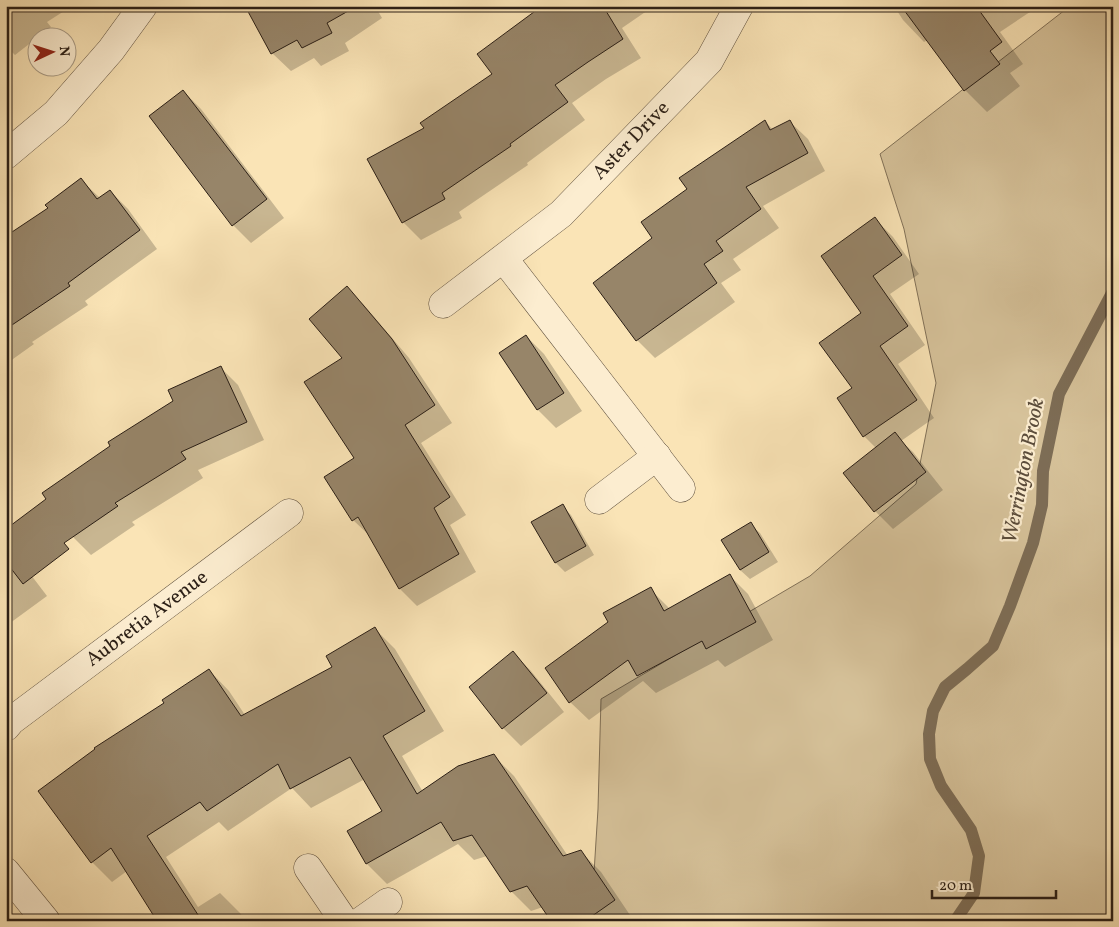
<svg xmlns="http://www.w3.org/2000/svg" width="1119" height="927" font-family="Vollkorn,serif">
<rect width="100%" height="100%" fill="#fae4b6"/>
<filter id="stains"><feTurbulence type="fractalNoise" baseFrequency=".004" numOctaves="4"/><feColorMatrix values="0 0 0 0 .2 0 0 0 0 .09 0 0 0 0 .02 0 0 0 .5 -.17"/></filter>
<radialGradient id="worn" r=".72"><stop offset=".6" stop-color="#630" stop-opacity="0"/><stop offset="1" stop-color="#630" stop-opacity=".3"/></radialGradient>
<path fill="#d7c39b" stroke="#817158" d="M 1070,6 L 1113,6 L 1113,921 L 591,921 L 598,809 L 601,699 L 810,576 L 916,484 L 936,383 L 904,229 L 880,154 Z"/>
<path fill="#0003" d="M 6,6 L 72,6 L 47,22 L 51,27 L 15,55 L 6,46 Z
M 246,6 L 375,6 L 382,18 L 345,43 L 349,51 L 321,66 L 314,58 L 291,71 L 272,53 Z
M 545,6 L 654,6 L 622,28 L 641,58 L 606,79 L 572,103 L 585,120 L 527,163 L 528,165 L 459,212 L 462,218 L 421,240 L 403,222 L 369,160 L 426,129 L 494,75 Z
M 894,6 L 1039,6 L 1000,32 L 1023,64 L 1010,73 L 1020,86 L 987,112 L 965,90 L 928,40 L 924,42 L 903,20 Z
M 183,91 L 201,109 L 284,218 L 251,243 L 233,225 Z
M 765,121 L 773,130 L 789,121 L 808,139 L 825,171 L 763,206 L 779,228 L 733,259 L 741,270 L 721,283 L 735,302 L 655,358 L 637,340 L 654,238 L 688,190 Z
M 81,180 L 100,198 L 110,191 L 128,209 L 157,249 L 85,301 L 88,305 L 32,342 L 34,344 L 6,364 L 6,238 L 50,209 Z
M 875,219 L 893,237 L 919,274 L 890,294 L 925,345 L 898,364 L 934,418 L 901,441 L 913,452 L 943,490 L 893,529 L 875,511 L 876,448 L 864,436 L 854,388 Z
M 346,288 L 364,305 L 409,358 L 452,423 L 421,443 L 466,515 L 450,525 L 476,572 L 417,606 L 400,589 L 371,537 L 353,520 L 356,458 L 344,358 Z
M 526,336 L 544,354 L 582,411 L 556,428 L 538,410 L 500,353 Z
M 220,367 L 238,385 L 264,440 L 198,470 L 203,478 L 132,522 L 135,525 L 91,555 L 73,537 L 174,401 Z
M 562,506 L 571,515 L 594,555 L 565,572 L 556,563 L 533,523 Z
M 750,524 L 760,533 L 778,562 L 750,579 L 740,570 Z
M 6,542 L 47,596 L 6,626 Z
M 730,576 L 748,594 L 773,640 L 725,667 L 718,660 L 656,693 L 643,681 L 589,720 L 570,702 L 610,622 L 650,589 L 670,609 Z
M 375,629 L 395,649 L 444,731 L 402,756 L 423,792 L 494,756 L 514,776 L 568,856 L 581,852 L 601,872 L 634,921 L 552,921 L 543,907 L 531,911 L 511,891 L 487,856 L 474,860 L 458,844 L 387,884 L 367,864 L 349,831 L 384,811 L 365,779 L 311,808 L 292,788 L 228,831 L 219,822 L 166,857 L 198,907 L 220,893 L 240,913 L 246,921 L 159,921 L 127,871 L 112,882 L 92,862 L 166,704 L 209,670 L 229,691 L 245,715 L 334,667 Z
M 513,653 L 531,671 L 564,712 L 521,746 L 503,728 Z"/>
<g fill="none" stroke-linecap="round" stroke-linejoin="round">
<path stroke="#7d6d56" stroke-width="12" d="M 955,921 L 974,893 L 979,856 L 971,830 L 941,786 L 930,759 L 929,734 L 933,711 L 945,687 L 967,669 L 993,646 L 1010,606 L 1033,543 L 1042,505 L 1043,471 L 1059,394 L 1113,291"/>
</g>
<path fill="#978569" stroke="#2b1f16" d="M 245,6 L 357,6 L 327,23 L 332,33 L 302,48 L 297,40 L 271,54 Z
M 542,6 L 603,6 L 623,39 L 588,62 L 555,85 L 568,102 L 510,144 L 511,146 L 442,193 L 445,199 L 402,223 L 367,159 L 424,128 L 420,123 L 492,74 L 477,54 Z
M 901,6 L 976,6 L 1002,42 L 990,51 L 1000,64 L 964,91 Z
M 183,90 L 267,199 L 232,226 L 149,116 Z
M 765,120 L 770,130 L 790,120 L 808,153 L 746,187 L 761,209 L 716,241 L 723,251 L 704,264 L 717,283 L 636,341 L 593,283 L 652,238 L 641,222 L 687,189 L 679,178 Z
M 81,178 L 97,199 L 110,190 L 140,230 L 68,283 L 70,286 L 6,329 L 6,236 L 48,208 L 45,205 Z
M 875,217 L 902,255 L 873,276 L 908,326 L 880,346 L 917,400 L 863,437 L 837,398 L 852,388 L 819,343 L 861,313 L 821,256 Z
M 347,286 L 392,339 L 435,405 L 405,425 L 450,497 L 434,508 L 459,554 L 399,589 L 358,517 L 352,521 L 324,477 L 354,458 L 304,382 L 342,358 L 309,319 Z
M 526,335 L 564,393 L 537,410 L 499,353 Z
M 221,366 L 247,422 L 181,452 L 186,459 L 115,503 L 118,506 L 64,543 L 69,549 L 23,584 L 6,562 L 6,529 L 46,499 L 42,493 L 110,446 L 108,442 L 173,401 L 168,390 Z
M 895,432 L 926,472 L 874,512 L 843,473 Z
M 563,504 L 586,546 L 555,563 L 531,522 Z
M 751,522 L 769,552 L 740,570 L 721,540 Z
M 730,574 L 756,622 L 706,649 L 702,641 L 637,676 L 628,660 L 569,703 L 545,668 L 608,622 L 603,613 L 651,587 L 664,611 Z
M 375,627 L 425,711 L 383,736 L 417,794 L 458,766 L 494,754 L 563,856 L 581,850 L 615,900 L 585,921 L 551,921 L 527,886 L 510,892 L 472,835 L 453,841 L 441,822 L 366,864 L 347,831 L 382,811 L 350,757 L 290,789 L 278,764 L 207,811 L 200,802 L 147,836 L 202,921 L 157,921 L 111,848 L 91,863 L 38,791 L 95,749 L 94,748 L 164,703 L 162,700 L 209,669 L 241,716 L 332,667 L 326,656 Z
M 513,651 L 547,693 L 502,729 L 469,687 Z"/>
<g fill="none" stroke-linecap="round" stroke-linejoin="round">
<g stroke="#5f503e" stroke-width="29">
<g id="minor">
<path d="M 6,155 L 56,113 L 111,50 L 143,6"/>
<path d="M 504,259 L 681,488"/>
<path id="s1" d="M 443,304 L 561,214 L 709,61 L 739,6"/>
<path d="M 599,500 L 657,456"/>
<path id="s2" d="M 6,727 L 11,721 L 289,513"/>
<path d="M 308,868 L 344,921"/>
<path d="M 6,872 L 46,921"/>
<path d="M 361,921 L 388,902"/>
</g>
</g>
<use href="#minor" stroke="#fcedd0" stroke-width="28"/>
</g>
<g text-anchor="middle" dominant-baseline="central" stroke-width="4.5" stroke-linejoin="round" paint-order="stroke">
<g font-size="20" fill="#2b1f16" stroke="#fcedd0">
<text stroke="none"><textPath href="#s1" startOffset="250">Aster Drive</textPath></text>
<text stroke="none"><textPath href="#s2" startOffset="178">Aubretia Avenue</textPath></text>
</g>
<g font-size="21" font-style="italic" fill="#5b4c3b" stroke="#fcedd0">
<text transform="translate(1024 471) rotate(-79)">Werrington Brook</text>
</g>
</g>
<rect width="1119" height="927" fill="none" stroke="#fae4b6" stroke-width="25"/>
<rect x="8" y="8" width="1104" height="912" fill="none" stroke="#2b1f16" stroke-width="2.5"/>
<rect x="12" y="12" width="1094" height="902" fill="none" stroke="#2b1f16"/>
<g transform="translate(52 52) rotate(86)"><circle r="24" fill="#fcedd0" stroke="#a89b86"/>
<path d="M0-4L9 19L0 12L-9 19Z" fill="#8f2418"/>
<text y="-8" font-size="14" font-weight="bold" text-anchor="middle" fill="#2b1f16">N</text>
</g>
<path d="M932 890v8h124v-8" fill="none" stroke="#2b1f16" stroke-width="2.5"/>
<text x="939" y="890" font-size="15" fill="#2b1f16" stroke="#fcedd0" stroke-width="4" paint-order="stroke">20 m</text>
<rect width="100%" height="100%" filter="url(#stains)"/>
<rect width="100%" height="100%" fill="url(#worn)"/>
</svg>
